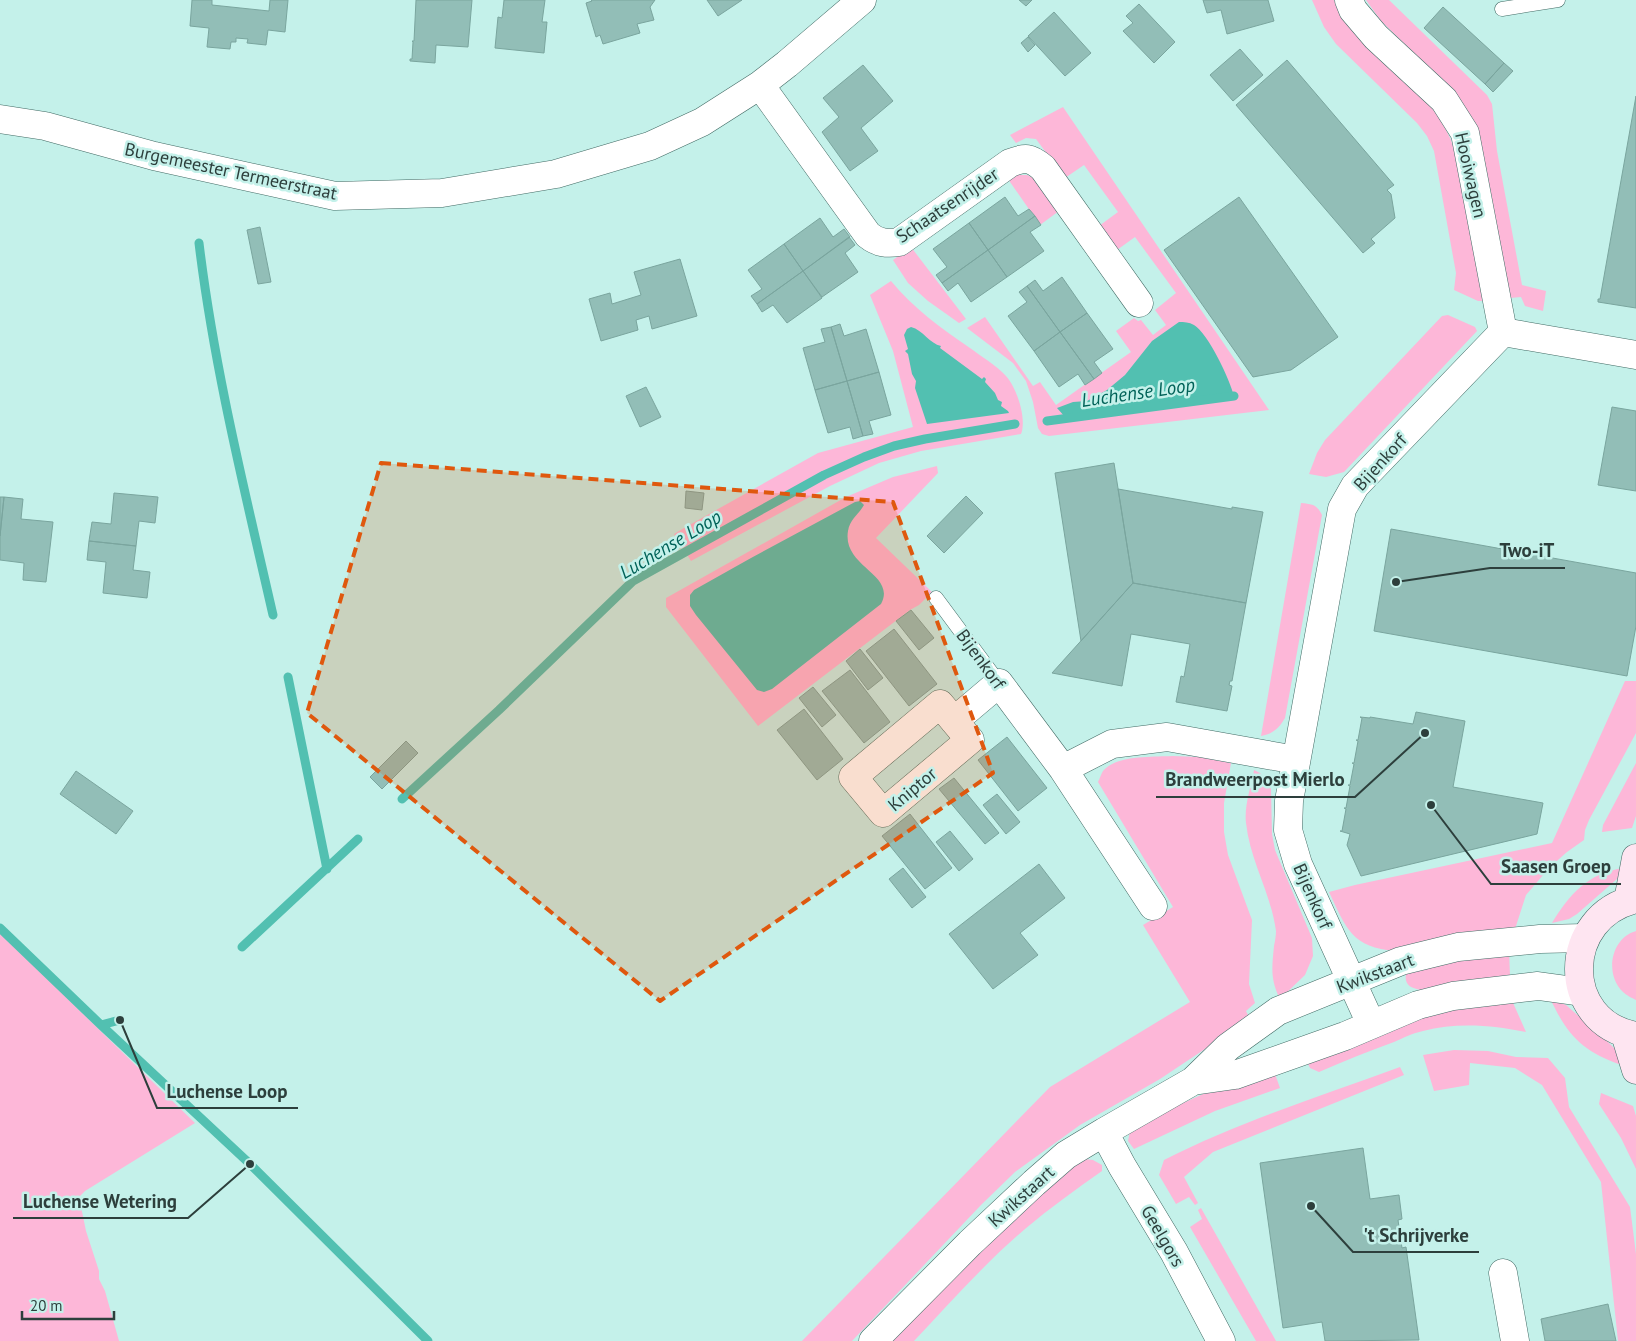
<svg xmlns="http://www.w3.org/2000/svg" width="1636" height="1341" font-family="'PT Sans',sans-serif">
<rect width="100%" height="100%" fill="#c4f1ea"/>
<path fill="#fdb7d8" d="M 1312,0 L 1334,0 L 1342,16 L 1427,102 L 1440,118 L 1451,140 L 1457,159 L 1483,301 L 1478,301 L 1454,290 L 1456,273 L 1434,151 L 1427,136 L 1417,123 L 1336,44 L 1324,27 Z
M 1366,0 L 1389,0 L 1487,95 L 1492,104 L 1497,151 L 1522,285 L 1546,291 L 1543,311 L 1525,306 L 1521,297 L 1510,298 L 1484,158 L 1475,125 L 1458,96 L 1381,21 Z
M 1063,107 L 1269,410 L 1049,436 L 1042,434 L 1038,428 L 1033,402 L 1026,381 L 1013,363 L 967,328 L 985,317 L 1033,386 L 1040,382 L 1056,405 L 1131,352 L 1116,331 L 1134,318 L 1138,321 L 1141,320 L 1153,335 L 1166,325 L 1155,310 L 1176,293 L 1135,237 L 1117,250 L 1099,226 L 1118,212 L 1084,165 L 1065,178 L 1036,139 L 1026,138 L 1016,143 L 1010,135 Z
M 1015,175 L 1027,175 L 1034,178 L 1059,211 L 1040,225 L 1008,179 Z
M 911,247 L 966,319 L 959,323 L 928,301 L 908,283 L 893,260 Z
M 891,281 C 913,308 941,328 970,348 C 982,357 996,365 1006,376 C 1017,388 1027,419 1021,434 L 921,451 L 879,463 L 830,486 L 691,561 L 674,534 L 684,528 L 818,453 L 913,427 L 893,351 L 870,295 Z
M 1448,315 L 1475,327 L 1477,331 L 1344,472 L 1326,477 L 1309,474 L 1317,453 L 1325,440 L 1442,316 Z
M 937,466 L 938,473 L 876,538 L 932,592 L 919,605 L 910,610 L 758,726 L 666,607 L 666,598 L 846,497 L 893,477 Z
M 1301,503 C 1313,504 1317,505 1322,515 L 1285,718 C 1279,728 1273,734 1261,736 Z
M 1625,681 L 1636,681 L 1636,733 L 1589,820 L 1585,830 L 1584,840 L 1567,852 L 1550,867 L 1526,895 L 1515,929 L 1396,951 C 1352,948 1346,928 1329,892 L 1355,885 L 1552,843 Z
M 1172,756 L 1200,757 L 1231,763 L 1224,803 L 1224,832 L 1228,855 L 1252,920 L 1249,984 L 1255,1003 L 1246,1011 L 1250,1019 L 1160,1079 L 1080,1125 L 1015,1172 L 981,1205 L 852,1341 L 802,1341 L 1050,1087 L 1190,1002 L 1143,925 L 1173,907 L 1098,782 C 1100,778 1101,774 1103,771 C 1116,755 1153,757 1172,756 Z
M 1636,763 L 1636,816 L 1632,828 L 1602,832 L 1603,825 Z
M 1254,770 L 1260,773 L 1265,778 L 1271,789 L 1272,834 L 1275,850 L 1312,938 L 1313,956 L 1305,975 L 1280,999 C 1270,979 1272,967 1274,946 C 1275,941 1276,936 1276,931 C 1271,893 1250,861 1246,823 C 1244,806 1251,787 1254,770 Z
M 1623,868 L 1617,879 L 1577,914 L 1569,919 L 1552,923 C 1569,895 1588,873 1623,868 Z
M 1636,931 L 1636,1000 C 1632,998 1626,995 1623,992 C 1604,974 1611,938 1636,931 Z
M 0,933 L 195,1123 L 85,1191 L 79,1197 L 86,1231 L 99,1271 L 99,1279 L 105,1291 L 119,1341 L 0,1341 Z
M 1509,950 L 1510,976 L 1476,980 L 1421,990 C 1408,988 1403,983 1407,970 Z
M 1510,996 L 1526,1032 C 1493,1025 1456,1022 1423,1031 C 1413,1033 1403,1038 1394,1042 C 1369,1051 1344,1061 1319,1072 L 1310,1068 L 1305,1058 L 1406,1017 Z
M 1550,998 L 1566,1005 L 1606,1040 L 1615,1049 L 1621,1065 C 1582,1051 1567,1035 1550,998 Z
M 1454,1050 L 1488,1051 L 1516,1057 L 1548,1058 L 1565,1078 L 1569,1107 L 1630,1207 L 1636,1254 L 1636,1341 L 1618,1341 L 1601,1182 L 1542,1085 L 1515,1068 L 1470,1063 L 1469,1085 L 1434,1091 L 1423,1055 Z
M 1400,1067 L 1404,1075 L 1213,1152 L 1184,1177 L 1198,1203 L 1195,1205 L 1189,1197 L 1176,1204 L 1159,1175 L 1164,1160 C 1239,1122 1321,1096 1400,1067 Z
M 1274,1071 L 1280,1088 L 1215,1111 L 1134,1149 L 1128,1141 L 1130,1131 L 1139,1123 L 1212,1090 Z
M 1601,1093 L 1633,1106 L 1636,1116 L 1636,1169 L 1621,1138 L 1599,1104 Z
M 1084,1159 L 1093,1160 L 1102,1165 L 1102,1171 C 1076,1189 1050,1208 1025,1229 C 985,1263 950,1303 914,1341 L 889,1341 L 1026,1200 Z
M 1201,1208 L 1276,1341 L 1256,1341 L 1190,1227 L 1202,1219 L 1198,1210 Z"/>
<path fill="#52c0b1" d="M 1179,322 C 1184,322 1189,322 1194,325 C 1208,333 1230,380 1234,396 L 1066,418 L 1057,408 L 1073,402 L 1087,401 L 1107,390 L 1125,375 L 1152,341 Z
M 911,327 C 923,330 930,344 941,346 L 940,348 L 982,379 L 984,377 L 986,379 L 985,382 L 995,393 L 998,400 L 1002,402 L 1001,406 L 1008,411 L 1009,413 L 927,424 L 915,388 L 916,381 L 912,374 L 908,354 L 905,351 L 908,349 L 904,335 L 907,329 Z
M 860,501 L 864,505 C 859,514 850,519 848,531 C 842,567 897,574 881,604 L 772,689 L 764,692 L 757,690 L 696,615 L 690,606 L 690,595 L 694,590 L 751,558 L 855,502 Z"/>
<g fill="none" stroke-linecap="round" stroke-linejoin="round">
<path stroke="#52c0b1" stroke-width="9" d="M 199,243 C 214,368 245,492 273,615
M 1047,421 L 1234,396
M 288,677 L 327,869
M 402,799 L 499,710 L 633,581 L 824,475 L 864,457 L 894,446 L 925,439 L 1015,424
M 0,928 L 101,1025 L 250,1164 L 428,1341
M 242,947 L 358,839
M 101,1025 L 120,1020"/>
</g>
<path fill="#92beb7" stroke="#7aa59e" d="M 192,0 L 212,0 L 212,5 L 269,11 L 270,0 L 288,0 L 285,32 L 268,30 L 266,45 L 247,43 L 248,39 L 236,38 L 236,42 L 231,42 L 230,49 L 207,47 L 209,28 L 190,26 Z
M 416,0 L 472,0 L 468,47 L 436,45 L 435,63 L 410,61 L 410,59 L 412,59 L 413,42 L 412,41 L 414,41 Z
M 504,0 L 545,0 L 542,22 L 547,22 L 544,53 L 495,48 L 498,17 L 502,18 Z
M 591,0 L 655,0 L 650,7 L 654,20 L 637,24 L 640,33 L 603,44 L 600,35 L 596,37 L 586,3 L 592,1 Z
M 707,0 L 742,0 L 718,16 Z
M 1019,0 L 1032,0 L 1026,6 Z
M 1203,0 L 1268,0 L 1274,21 L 1227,34 L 1221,10 L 1207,13 Z
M 1139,4 L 1175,42 L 1154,63 L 1123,31 L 1133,23 L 1126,16 Z
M 1443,7 L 1504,63 L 1485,84 L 1424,28 Z
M 1054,12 L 1091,53 L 1065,76 L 1028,36 Z
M 1028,37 L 1035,45 L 1028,52 L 1021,43 Z
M 1240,49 L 1263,75 L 1233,101 L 1210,75 Z
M 1287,60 L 1394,185 L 1387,190 L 1391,194 L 1395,218 L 1371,239 L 1375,243 L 1363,253 L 1236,105 Z
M 1504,63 L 1513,71 L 1493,92 L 1485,84 Z
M 863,65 L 893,101 L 861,128 L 878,151 L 850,171 L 822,132 L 839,117 L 823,98 Z
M 1636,96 L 1636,308 L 1598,302 L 1598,299 L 1600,299 Z
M 1005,197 L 1018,216 L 1029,209 L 1035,216 L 988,250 L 969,223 Z
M 1239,197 L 1338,337 L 1291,370 L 1253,377 L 1164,250 Z
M 1035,216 L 1041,225 L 1030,232 L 1044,251 L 1007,277 L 988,250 Z
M 820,218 L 833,237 L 844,229 L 850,237 L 803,271 L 784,244 Z
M 969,223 L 988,250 L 942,283 L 936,275 L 947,267 L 933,249 Z
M 260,227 L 271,282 L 258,284 L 247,230 Z
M 849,237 L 855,245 L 845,253 L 858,272 L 822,297 L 803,271 Z
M 784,244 L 803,271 L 757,304 L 751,296 L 762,289 L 748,270 Z
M 988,250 L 1007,277 L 971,302 L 958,283 L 948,291 L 942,283 Z
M 680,259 L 697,316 L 652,329 L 649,316 L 636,320 L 638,330 L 601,341 L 589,299 L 610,293 L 612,304 L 641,295 L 634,272 Z
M 803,271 L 822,298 L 787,323 L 773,305 L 762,312 L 757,304 Z
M 1062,277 L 1087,313 L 1060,332 L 1027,286 L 1035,280 L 1043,291 Z
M 1027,286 L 1060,332 L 1034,351 L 1008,316 L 1027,302 L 1019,292 Z
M 1087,313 L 1113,349 L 1094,362 L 1102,373 L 1094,379 L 1060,332 Z
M 840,324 L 844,336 L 866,329 L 879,372 L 847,381 L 831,327 Z
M 831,327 L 847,381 L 815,390 L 803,348 L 825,342 L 821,329 Z
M 1060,332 L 1094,379 L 1085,385 L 1078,374 L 1059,387 L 1034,351 Z
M 879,372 L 891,415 L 869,421 L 873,434 L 863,436 L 847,381 Z
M 847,381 L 863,436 L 853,439 L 850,427 L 828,433 L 815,390 Z
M 646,387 L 661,417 L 640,427 L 626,396 Z
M 1612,407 L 1636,411 L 1636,491 L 1598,485 Z
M 1114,463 L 1133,583 L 1081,641 L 1055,473 Z
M 1118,489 L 1232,509 L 1232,507 L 1263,512 L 1246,603 L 1133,583 Z
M 686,491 L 704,493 L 702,510 L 685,508 Z
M 114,493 L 158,497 L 155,523 L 139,521 L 136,546 L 89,541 L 92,522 L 111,524 Z
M 966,496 L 983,513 L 944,553 L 927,536 Z
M 0,497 L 4,497 L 0,536 Z
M 4,497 L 23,499 L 21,519 L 53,522 L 46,582 L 23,580 L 24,563 L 0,560 L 0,536 Z
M 1391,529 L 1636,573 L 1636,626 L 1627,676 L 1374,631 Z
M 89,541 L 136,546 L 133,570 L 150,572 L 147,598 L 103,593 L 106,562 L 87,560 Z
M 1133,583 L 1246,603 L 1232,681 L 1230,681 L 1229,685 L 1232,686 L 1227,711 L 1176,702 L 1181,676 L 1184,677 L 1190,644 L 1131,634 L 1122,686 L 1052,673 Z
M 911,610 L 934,638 L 919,650 L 896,621 Z
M 894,629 L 937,684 L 909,706 L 866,651 Z
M 860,649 L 883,678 L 868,690 L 846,661 Z
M 850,670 L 890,722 L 864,743 L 822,691 Z
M 813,687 L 836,715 L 822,727 L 799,698 Z
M 804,709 L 843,759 L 817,780 L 777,730 Z
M 1416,712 L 1465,721 L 1453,787 L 1543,803 L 1537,834 L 1361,876 L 1347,845 L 1350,834 L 1340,831 L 1342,831 L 1346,809 L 1344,808 L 1346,808 L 1350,786 L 1348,785 L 1350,785 L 1354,764 L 1352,763 L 1354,763 L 1358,741 L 1356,740 L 1358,740 L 1362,718 L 1360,717 L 1370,718 L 1370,717 L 1413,724 Z
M 1007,737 L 1047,788 L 1018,811 L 978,760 Z
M 406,741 L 418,753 L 382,789 L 370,777 Z
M 76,771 L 133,811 L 116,834 L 60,794 Z
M 954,778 L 999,833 L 985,844 L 939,789 Z
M 997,794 L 1020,822 L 1006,834 L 983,805 Z
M 910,814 L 952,868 L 925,889 L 882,836 Z
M 950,831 L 973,859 L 959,871 L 936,842 Z
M 1039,864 L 1065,898 L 1020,933 L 1038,955 L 993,989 L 949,934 Z
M 903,868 L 926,897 L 912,908 L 889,879 Z
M 1363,1148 L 1370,1199 L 1399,1195 L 1402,1219 L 1398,1220 L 1402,1248 L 1406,1247 L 1419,1340 L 1325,1341 L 1322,1322 L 1283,1328 L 1260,1163 Z
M 1608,1304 L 1616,1341 L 1545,1341 L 1541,1319 Z"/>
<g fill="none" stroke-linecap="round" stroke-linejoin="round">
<g stroke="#416a64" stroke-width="15">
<path id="service" d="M 1502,9 L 1558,0
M 936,598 L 999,683"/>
</g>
<g stroke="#416a64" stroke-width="29">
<path id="minor" d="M 1349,0 L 1353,10 L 1376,37 L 1444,100 L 1465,133 L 1503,332
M 760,85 L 868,235 C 878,243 887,244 899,242 L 1010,163 C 1025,157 1030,157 1043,168 L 1139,303
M 0,119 L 45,126 L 154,156 L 335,196 L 442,193 L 556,174 L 650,146 L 702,122 L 760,85 L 787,64 L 862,0
M 1503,332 L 1636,355
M 940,704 L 970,740 L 883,813 L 853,777 Z
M 954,721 L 999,683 L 1063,769 L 1153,906
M 1063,769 L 1112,744 L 1167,737 L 1296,760
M 1371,1024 L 1298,864 L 1288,830 L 1289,801 L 1342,509 L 1355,486 L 1503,332
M 1193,1081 L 1235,1075 L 1345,1036 L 1418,1005 L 1453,996 L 1538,986 L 1582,992
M 1104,1132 L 1122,1166 L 1174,1252 L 1221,1341
M 1503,1273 L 1515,1341
M 873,1341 L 970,1243 L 1034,1183 L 1066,1155 L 1104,1132 L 1193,1081 L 1228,1047 L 1278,1011 L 1401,961 L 1458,947 L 1540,939 L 1585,938"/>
</g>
<g stroke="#416a64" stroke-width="29">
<path id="secondary" d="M 1636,899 C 1561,916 1559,1022 1636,1036
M 1628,901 L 1636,858
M 1625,1034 L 1636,1070"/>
</g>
<use href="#service" stroke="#fff" stroke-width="14"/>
<use href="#minor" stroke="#fff" stroke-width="28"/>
<use href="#secondary" stroke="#fee5f1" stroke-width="28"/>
</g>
<path fill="#df580e" fill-opacity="0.2" stroke="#df580e" stroke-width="4" stroke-dasharray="10 6" stroke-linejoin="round" d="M 381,463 L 893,502 L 993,773 L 660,1001 L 307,713 Z"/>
<g text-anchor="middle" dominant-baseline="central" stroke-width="5" stroke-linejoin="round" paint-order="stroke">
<g font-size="18" fill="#2d3f3c" stroke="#c4f1ea">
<text transform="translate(231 171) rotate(12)">Burgemeester Termeerstraat</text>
<text transform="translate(1471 175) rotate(77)">Hooiwagen</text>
<text transform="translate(947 205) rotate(-34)">Schaatsenrijder</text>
<text transform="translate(1380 462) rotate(-48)">Bijenkorf</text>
<text transform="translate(981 659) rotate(54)">Bijenkorf</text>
<text transform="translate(912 789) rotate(-40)">Kniptor</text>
<text transform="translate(1313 896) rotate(66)">Bijenkorf</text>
<text transform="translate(1375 973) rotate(-21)">Kwikstaart</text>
<text transform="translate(1021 1196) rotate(-42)">Kwikstaart</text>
<text transform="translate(1163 1236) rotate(60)">Geelgors</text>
</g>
<g font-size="19" font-style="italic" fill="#006258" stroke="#c4f1ea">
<text transform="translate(1138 392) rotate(-8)">Luchense Loop</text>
<text transform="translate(670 544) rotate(-31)">Luchense Loop</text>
</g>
</g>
<path fill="none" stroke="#2d3f3c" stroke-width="2" d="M1396 582L1490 568H1565M1425 733L1355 797H1156M1431 805L1491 884H1621M120 1020L157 1108H298M250 1164L188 1218H13M1311 1206L1353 1252H1479"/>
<g fill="#2d3f3c" stroke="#c4f1ea" stroke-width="2">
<circle cx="1396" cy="582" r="5"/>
<circle cx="1425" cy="733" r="5"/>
<circle cx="1431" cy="805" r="5"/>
<circle cx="120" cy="1020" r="5"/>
<circle cx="250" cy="1164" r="5"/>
<circle cx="1311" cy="1206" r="5"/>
</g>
<g font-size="19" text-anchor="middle" font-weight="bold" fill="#2d3f3c" stroke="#c4f1ea" stroke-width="5" stroke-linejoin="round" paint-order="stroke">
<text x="1527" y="557">Two-iT</text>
<text x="1255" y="786">Brandweerpost Mierlo</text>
<text x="1556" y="873">Saasen Groep</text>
<text x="227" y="1098">Luchense Loop</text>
<text x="100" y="1208">Luchense Wetering</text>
<text x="1416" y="1242">'t Schrijverke</text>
</g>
<path d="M22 1311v8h92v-8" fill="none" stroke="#2d3f3c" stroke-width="2.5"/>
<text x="30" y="1311" font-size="15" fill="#2d3f3c" stroke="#c4f1ea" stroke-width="4" paint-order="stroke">20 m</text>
</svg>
